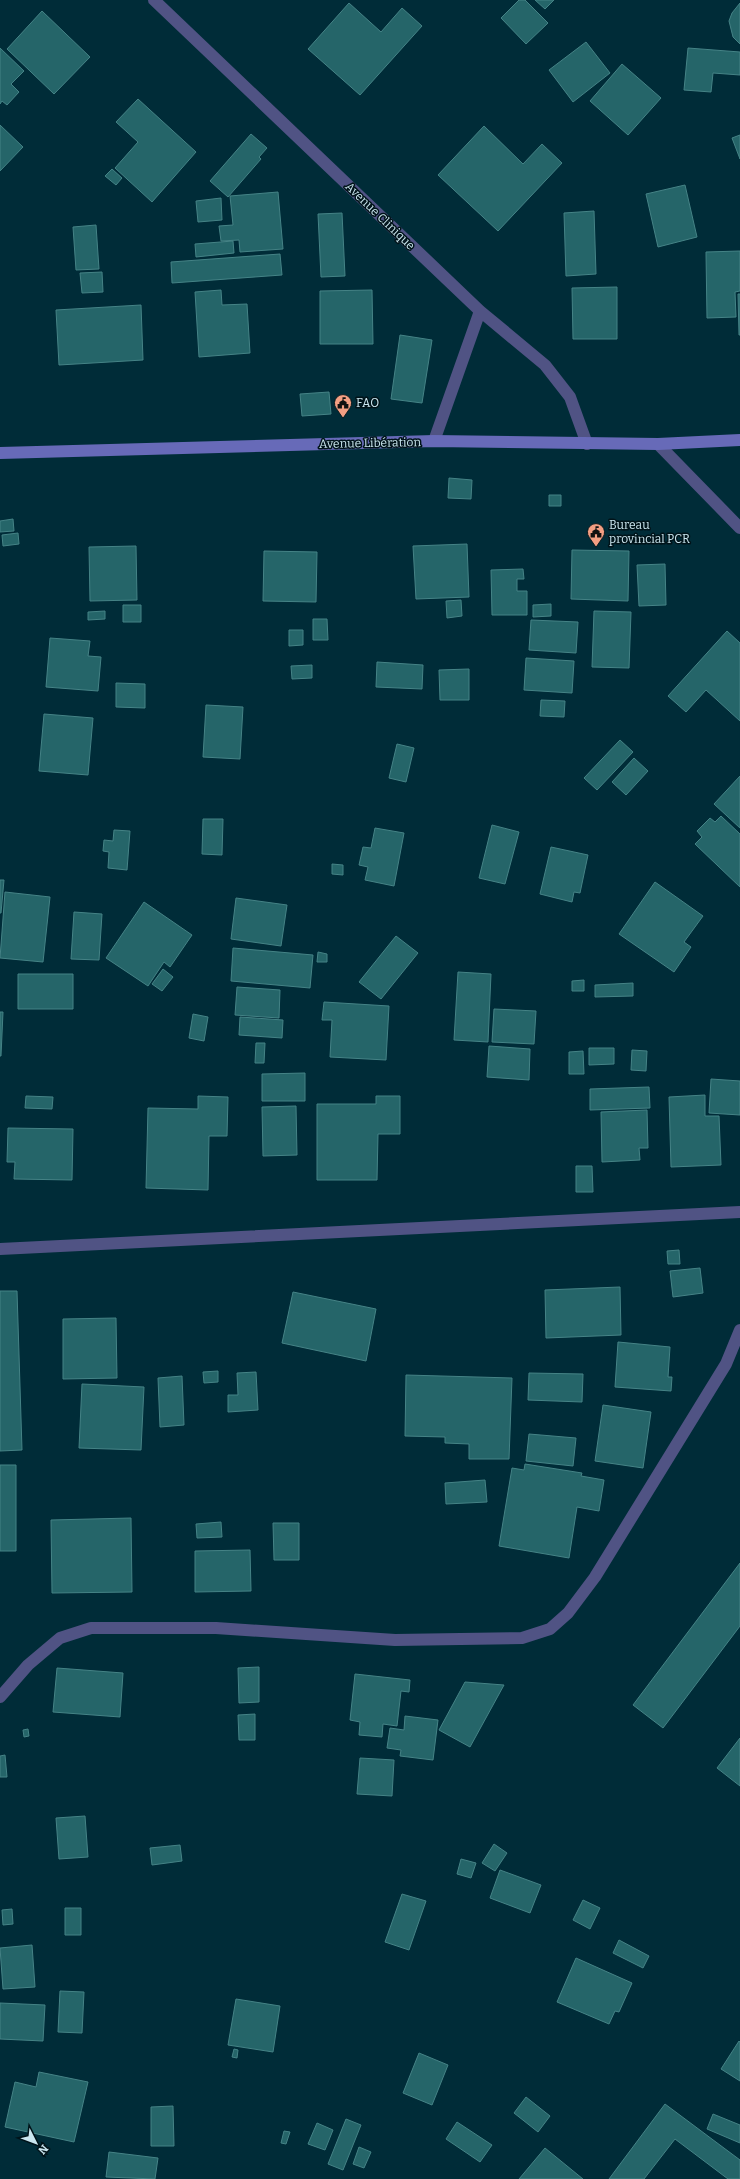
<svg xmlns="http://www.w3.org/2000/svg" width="740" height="2179" font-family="Bitter,serif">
<rect width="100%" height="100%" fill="#002c38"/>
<path fill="#256569" stroke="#458386" d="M 519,0 L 525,0 L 548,23 L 526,44 L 501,18 Z
M 535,0 L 554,0 L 545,9 Z
M 349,3 L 381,32 L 402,8 L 422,26 L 360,95 L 308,49 Z
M 740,3 L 740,44 L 733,37 L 729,21 L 732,13 Z
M 42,11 L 90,57 L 54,94 L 7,49 Z
M 586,42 L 610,73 L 573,102 L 549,70 Z
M 0,48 L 24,71 L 11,84 L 19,92 L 7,105 L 2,101 L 0,104 Z
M 688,48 L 740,52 L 740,75 L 713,73 L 711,92 L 684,90 Z
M 622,64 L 661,98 L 628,135 L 590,101 Z
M 138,99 L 196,152 L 152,202 L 115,168 L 138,142 L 116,122 Z
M 0,125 L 23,147 L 0,171 Z
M 484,126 L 523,164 L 542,144 L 562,163 L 498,231 L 438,175 Z
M 251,134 L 267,148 L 259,157 L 261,159 L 228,197 L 210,181 Z
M 740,135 L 740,159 L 732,138 Z
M 112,169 L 122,178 L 116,185 L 105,176 Z
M 685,185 L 697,237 L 658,247 L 646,194 Z
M 278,192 L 283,249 L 240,252 L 239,240 L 221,241 L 219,226 L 233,225 L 230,196 Z
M 221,198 L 222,220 L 198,222 L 196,201 Z
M 594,211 L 596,274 L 566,276 L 564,213 Z
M 342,213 L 345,276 L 321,277 L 318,214 Z
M 96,225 L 99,269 L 76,270 L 73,227 Z
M 233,241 L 234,253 L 196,257 L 195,244 Z
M 740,251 L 740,291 L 735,292 L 736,317 L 707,318 L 706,252 Z
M 280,254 L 282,275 L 172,283 L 171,262 Z
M 102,272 L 103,292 L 82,293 L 80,273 Z
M 617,287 L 617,339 L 573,339 L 572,288 Z
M 221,290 L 222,305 L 247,304 L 250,353 L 199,357 L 195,292 Z
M 372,290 L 373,344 L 320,344 L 320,291 Z
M 738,294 L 740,294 L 740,335 L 739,335 Z
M 141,305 L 143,360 L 59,365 L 56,310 Z
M 400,335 L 432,340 L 422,403 L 391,399 Z
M 329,392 L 331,414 L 302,416 L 300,394 Z
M 449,478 L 472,480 L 471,499 L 448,498 Z
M 549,495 L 561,495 L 561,506 L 549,506 Z
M 13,519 L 14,531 L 0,532 L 0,521 Z
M 18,533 L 19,544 L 3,546 L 2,535 Z
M 467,544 L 469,597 L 416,599 L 413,546 Z
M 136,546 L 137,600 L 90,601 L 89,547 Z
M 572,550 L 629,551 L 628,601 L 571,599 Z
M 264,551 L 317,552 L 316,602 L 263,601 Z
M 665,564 L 666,605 L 639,606 L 637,565 Z
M 523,569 L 524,579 L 517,579 L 517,591 L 527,591 L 527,615 L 492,615 L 491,570 Z
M 461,600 L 462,616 L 447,618 L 446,601 Z
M 551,604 L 551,616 L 533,617 L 533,605 Z
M 123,605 L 141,605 L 141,622 L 123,622 Z
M 105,611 L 105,619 L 88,620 L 88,612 Z
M 594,611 L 631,612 L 629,668 L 592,667 Z
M 313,619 L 327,619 L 328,640 L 313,640 Z
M 531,620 L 578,622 L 576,653 L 529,650 Z
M 289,630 L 303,630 L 303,645 L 289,646 Z
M 727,631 L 740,643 L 740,721 L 706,690 L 686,712 L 668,696 Z
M 50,638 L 90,641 L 88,656 L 101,657 L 98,691 L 46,687 Z
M 526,658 L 574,661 L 572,693 L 524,690 Z
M 377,662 L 423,665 L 422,689 L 376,687 Z
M 312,665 L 312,678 L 292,679 L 291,666 Z
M 469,669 L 469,700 L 440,700 L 439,670 Z
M 116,683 L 145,684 L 145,708 L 116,707 Z
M 541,700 L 565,701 L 564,717 L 540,716 Z
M 206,705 L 243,707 L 240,759 L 203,757 Z
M 44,714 L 93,718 L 88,775 L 39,771 Z
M 620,740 L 633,752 L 597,790 L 584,778 Z
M 397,744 L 414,748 L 406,782 L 389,778 Z
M 634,758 L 648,771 L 626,795 L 612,782 Z
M 740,776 L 740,828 L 714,804 Z
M 721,816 L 740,834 L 740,887 L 695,844 L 702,837 L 697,831 L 710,818 L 715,822 Z
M 203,819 L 223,819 L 222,855 L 202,854 Z
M 492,825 L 519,832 L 505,884 L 479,878 Z
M 375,828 L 404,833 L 394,886 L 365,880 L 368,867 L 359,865 L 363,847 L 371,848 Z
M 114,830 L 130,831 L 127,870 L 108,868 L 109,852 L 103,851 L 104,840 L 113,841 Z
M 551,847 L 588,855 L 580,893 L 574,892 L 572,902 L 540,894 Z
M 332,864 L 343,865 L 343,875 L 332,874 Z
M 0,880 L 4,880 L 1,913 L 0,913 Z
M 655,882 L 703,916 L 684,942 L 691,947 L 674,972 L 619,934 Z
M 5,892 L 50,897 L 43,962 L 0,958 Z
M 236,898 L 287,905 L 281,946 L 231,939 Z
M 144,902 L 192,935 L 170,967 L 164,962 L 148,986 L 106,958 Z
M 74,912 L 102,914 L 99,960 L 71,959 Z
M 396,936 L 418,953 L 381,999 L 359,982 Z
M 233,948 L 313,955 L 310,988 L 231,981 Z
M 318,952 L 327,954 L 327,962 L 317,962 Z
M 163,969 L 173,977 L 162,991 L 152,984 Z
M 458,972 L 491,974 L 488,1042 L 454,1040 Z
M 18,974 L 73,974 L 73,1009 L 18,1009 Z
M 584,980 L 584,991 L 572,991 L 572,981 Z
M 633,983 L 633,996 L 595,997 L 595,985 Z
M 237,987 L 280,990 L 279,1018 L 235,1015 Z
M 324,1002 L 389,1006 L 386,1060 L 330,1057 L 332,1020 L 322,1020 Z
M 494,1009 L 536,1011 L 534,1044 L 492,1042 Z
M 0,1012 L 3,1012 L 1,1056 L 0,1056 Z
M 193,1014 L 208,1017 L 204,1041 L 189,1038 Z
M 240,1017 L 283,1020 L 282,1038 L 239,1035 Z
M 256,1043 L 265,1043 L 264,1063 L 255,1063 Z
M 489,1046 L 530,1049 L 529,1080 L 487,1077 Z
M 589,1048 L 614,1048 L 614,1064 L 589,1065 Z
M 632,1050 L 647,1051 L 646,1071 L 631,1070 Z
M 583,1051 L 584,1074 L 569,1074 L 569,1052 Z
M 305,1073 L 305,1101 L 262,1101 L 262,1074 Z
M 711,1079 L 740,1081 L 740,1115 L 709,1113 Z
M 649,1087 L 650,1108 L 590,1110 L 590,1089 Z
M 705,1095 L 705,1116 L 719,1116 L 721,1165 L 671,1167 L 669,1097 Z
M 26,1096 L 53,1097 L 52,1109 L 25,1108 Z
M 198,1096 L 228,1097 L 227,1136 L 209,1136 L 208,1190 L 146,1188 L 148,1108 L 198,1109 Z
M 376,1096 L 400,1096 L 400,1134 L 378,1134 L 377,1180 L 317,1180 L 317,1104 L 376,1104 Z
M 296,1106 L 297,1155 L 263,1156 L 262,1107 Z
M 647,1110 L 648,1148 L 639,1148 L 640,1160 L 602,1162 L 601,1112 Z
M 8,1128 L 73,1129 L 72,1180 L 14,1179 L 15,1162 L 7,1162 Z
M 576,1166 L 592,1166 L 593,1192 L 576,1192 Z
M 679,1250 L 680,1264 L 668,1264 L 667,1251 Z
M 700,1268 L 703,1293 L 673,1297 L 670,1271 Z
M 620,1287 L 621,1335 L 546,1338 L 545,1290 Z
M 0,1291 L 17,1291 L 22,1450 L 0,1451 Z
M 293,1292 L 376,1309 L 366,1361 L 282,1343 Z
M 116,1318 L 117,1378 L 63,1379 L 63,1319 Z
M 618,1342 L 670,1347 L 668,1377 L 672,1377 L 671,1391 L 615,1387 Z
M 218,1371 L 218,1382 L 204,1383 L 203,1372 Z
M 256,1372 L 258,1410 L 228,1412 L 228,1395 L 238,1395 L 237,1373 Z
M 529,1373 L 583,1374 L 582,1402 L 528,1400 Z
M 406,1375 L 512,1378 L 509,1459 L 469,1459 L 469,1444 L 445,1443 L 445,1437 L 405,1436 Z
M 182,1376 L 184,1425 L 160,1427 L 158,1378 Z
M 82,1384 L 144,1387 L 141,1450 L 79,1448 Z
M 603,1405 L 651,1412 L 643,1468 L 595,1461 Z
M 529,1434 L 576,1438 L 573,1466 L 526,1461 Z
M 525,1464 L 582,1473 L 581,1476 L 604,1480 L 599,1511 L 577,1507 L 569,1558 L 499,1546 L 512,1468 L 524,1470 Z
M 0,1465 L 16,1465 L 16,1551 L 0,1551 Z
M 485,1480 L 487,1502 L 446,1504 L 445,1483 Z
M 131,1518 L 132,1592 L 52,1593 L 51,1520 Z
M 221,1522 L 222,1537 L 197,1538 L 196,1524 Z
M 273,1523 L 299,1523 L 299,1560 L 274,1560 Z
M 250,1550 L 251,1591 L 195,1592 L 195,1551 Z
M 740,1563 L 740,1626 L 663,1728 L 633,1705 Z
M 259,1667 L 259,1702 L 239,1703 L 238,1668 Z
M 57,1668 L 123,1673 L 120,1717 L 53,1712 Z
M 355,1674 L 410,1680 L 409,1692 L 401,1691 L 397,1726 L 383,1724 L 382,1737 L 359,1735 L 360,1722 L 350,1720 Z
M 465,1682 L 504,1685 L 470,1747 L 439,1730 Z
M 255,1714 L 255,1740 L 239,1740 L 238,1715 Z
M 405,1716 L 438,1720 L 433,1760 L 400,1756 L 401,1750 L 387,1748 L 390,1728 L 404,1730 Z
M 28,1729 L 29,1736 L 24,1737 L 23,1730 Z
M 740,1738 L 740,1786 L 717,1768 Z
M 5,1755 L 7,1777 L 0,1777 L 0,1756 Z
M 360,1758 L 394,1760 L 392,1796 L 357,1794 Z
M 85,1816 L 88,1857 L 59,1859 L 56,1818 Z
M 494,1844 L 507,1853 L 495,1871 L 482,1863 Z
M 180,1845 L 182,1861 L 152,1865 L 150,1848 Z
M 461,1859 L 476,1863 L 471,1878 L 457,1874 Z
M 500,1870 L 541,1885 L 530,1913 L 490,1898 Z
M 402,1894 L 426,1901 L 409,1950 L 385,1942 Z
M 583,1900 L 600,1908 L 590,1929 L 573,1920 Z
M 65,1908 L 81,1908 L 81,1935 L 65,1935 Z
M 12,1909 L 13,1924 L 3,1925 L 2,1910 Z
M 619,1940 L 649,1956 L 643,1968 L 613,1953 Z
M 32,1945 L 35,1987 L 3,1989 L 0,1948 Z
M 576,1958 L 632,1983 L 619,2012 L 615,2011 L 609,2024 L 557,2002 Z
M 60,1991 L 84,1992 L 82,2033 L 58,2032 Z
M 236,1999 L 280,2006 L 273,2052 L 228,2045 Z
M 0,2003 L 45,2005 L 43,2041 L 0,2039 Z
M 739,2041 L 740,2042 L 740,2081 L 721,2069 Z
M 234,2049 L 238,2050 L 237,2058 L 232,2057 Z
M 419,2053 L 448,2065 L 432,2105 L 403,2093 Z
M 39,2072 L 88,2082 L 74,2142 L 5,2127 L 15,2082 L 36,2087 Z
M 526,2097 L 550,2116 L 538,2132 L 514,2113 Z
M 665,2104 L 740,2160 L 740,2179 L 728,2179 L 675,2139 L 644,2179 L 609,2179 Z
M 173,2106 L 174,2146 L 151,2146 L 151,2107 Z
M 713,2114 L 740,2125 L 740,2143 L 707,2129 Z
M 346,2119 L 361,2125 L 343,2170 L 328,2164 Z
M 457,2122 L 492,2145 L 480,2162 L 446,2139 Z
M 317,2123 L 333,2130 L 325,2150 L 308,2144 Z
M 284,2131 L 290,2132 L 286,2144 L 281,2143 Z
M 359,2147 L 371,2152 L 364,2168 L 353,2164 Z
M 545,2148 L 583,2179 L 519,2179 Z
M 109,2152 L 158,2158 L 155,2179 L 106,2177 Z"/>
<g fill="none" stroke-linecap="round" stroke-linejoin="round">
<path stroke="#505384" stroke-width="12" d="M 154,0 L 480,311 L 545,365 L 570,397 L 587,444
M 434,441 L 480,311
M 658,444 L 740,528
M 0,1249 L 740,1212
M 0,1697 L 28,1665 L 60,1638 L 91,1628 L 216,1628 L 395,1640 L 522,1638 L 550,1629 L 568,1613 L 595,1577 L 726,1364 L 740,1330"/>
<path stroke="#676ab8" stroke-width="12" d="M 0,453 L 434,441 L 658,444 L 740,440"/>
</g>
<defs>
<g id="civic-pin" transform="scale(0.9)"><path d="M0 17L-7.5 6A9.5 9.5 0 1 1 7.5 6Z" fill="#f39f83" stroke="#001319"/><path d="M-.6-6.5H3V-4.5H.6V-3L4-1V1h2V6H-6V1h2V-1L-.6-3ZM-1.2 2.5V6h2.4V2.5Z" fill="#111"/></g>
</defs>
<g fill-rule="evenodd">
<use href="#civic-pin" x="343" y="403"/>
<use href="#civic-pin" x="596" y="532"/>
</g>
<g text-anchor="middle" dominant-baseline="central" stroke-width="3" stroke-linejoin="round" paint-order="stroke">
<g font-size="12" fill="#cae6ef" stroke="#001319">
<text transform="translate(380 216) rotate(44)">Avenue Clinique</text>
<text transform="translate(370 443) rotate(-1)">Avenue Libération</text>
</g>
<g font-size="12" fill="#cae6ef" stroke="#001319" text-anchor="start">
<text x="356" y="403">FAO</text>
<text x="609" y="525">Bureau<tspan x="609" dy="14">provincial PCR</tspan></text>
</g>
</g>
<g transform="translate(36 2143) rotate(132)" stroke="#001319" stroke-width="3" paint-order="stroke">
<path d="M0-3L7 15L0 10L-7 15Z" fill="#cae6ef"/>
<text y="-6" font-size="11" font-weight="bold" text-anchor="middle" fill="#cae6ef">N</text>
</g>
</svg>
